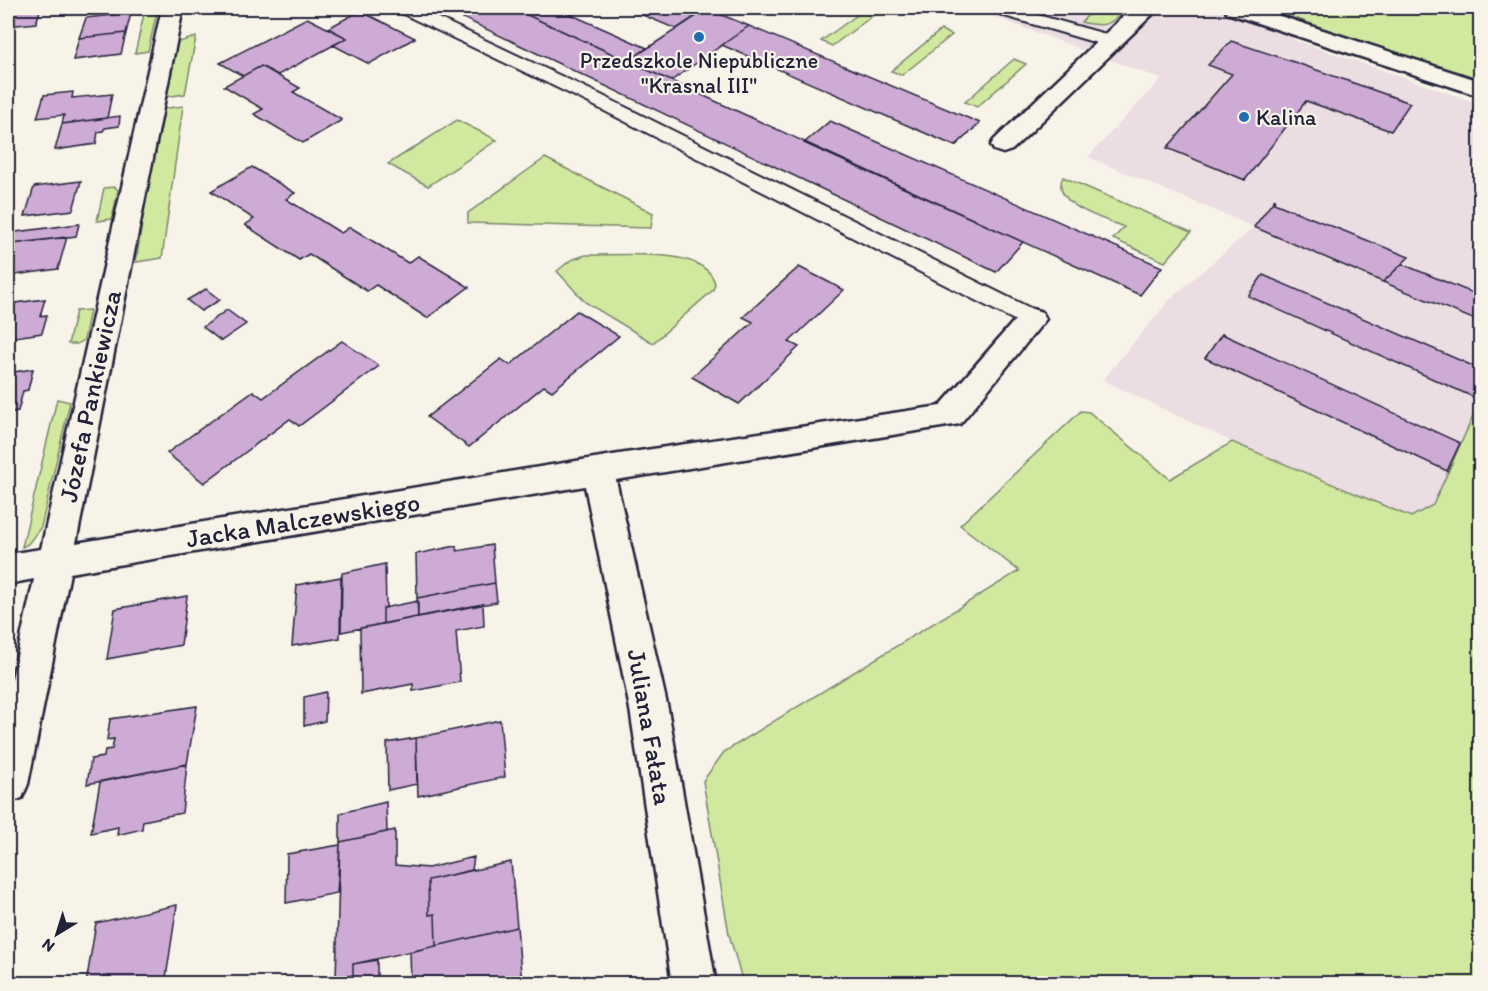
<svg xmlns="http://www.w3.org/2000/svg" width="1488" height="991" font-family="Itim,sans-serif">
<rect width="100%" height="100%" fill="#f7f3e8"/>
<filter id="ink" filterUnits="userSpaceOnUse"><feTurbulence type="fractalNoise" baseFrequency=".0167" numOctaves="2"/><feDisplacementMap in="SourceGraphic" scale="12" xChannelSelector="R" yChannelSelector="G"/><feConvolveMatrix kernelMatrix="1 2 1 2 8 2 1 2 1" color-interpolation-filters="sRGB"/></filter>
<g filter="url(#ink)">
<path fill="#ebdde2" d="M 971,8 L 1317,8 L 1292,39 L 1480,104 L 1480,401 L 1433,505 L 1411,517 L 1232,442 L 1103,380 L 1170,299 L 1254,227 L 1088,157 L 1161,79 Z"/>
<path fill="#d1e99f" stroke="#7a866d" stroke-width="1.5" d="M 867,8 L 883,8 L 832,46 L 821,41 Z
M 1096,8 L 1128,8 C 1110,25 1106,28 1081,22 Z
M 1276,8 L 1477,8 L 1480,9 L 1480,81 L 1285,15 Z
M 157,12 L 148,51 L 135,53 L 144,14 Z
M 941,30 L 952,35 L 902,75 L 891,71 Z
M 196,37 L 185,94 L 164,97 L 175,43 Z
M 1014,59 L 1026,64 L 977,107 L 965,102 Z
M 183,106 L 162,258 L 136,262 L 160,109 Z
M 457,120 L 497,140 L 428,186 L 388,164 Z
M 545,158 L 653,213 L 651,228 L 468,223 L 468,213 Z
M 1063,177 L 1191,232 L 1165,262 L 1113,239 L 1124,227 C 1105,219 1049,204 1063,177 Z
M 115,187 L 118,190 L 112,219 L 97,221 L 104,188 Z
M 586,255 C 618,256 707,245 715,284 L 713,290 L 653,343 L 585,302 L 557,271 L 571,260 Z
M 90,310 L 84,340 L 77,344 L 68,344 L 76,311 Z
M 57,399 L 70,402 L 41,527 L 28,544 L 22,547 Z
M 1480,401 L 1480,983 L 743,983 L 729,934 L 703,781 L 724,752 L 1019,571 L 960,525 L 1081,411 L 1089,412 L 1170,479 L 1232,442 L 1411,517 L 1433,505 Z"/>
<path fill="#ceabd5" stroke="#22223b" stroke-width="1.5" d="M 8,8 L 41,8 L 36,23 L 8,26 Z
M 442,8 L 512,8 L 1023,242 L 996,272 Z
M 512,8 L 556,8 L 647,48 L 628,61 Z
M 626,8 L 671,8 L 694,17 L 676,29 Z
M 707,9 L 749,26 L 671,81 L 628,61 Z
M 360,11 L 415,38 L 369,64 L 333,45 L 347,38 L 328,28 Z
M 131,13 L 126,33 L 79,38 L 86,18 Z
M 307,18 L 347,38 L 278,75 L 261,66 L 243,76 L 220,63 Z
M 749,26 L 980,123 L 955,146 L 722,45 Z
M 126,33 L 121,54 L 73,60 L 79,38 Z
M 1231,41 L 1294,62 L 1410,103 L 1391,131 L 1306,101 L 1245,180 L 1167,148 L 1232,74 L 1208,65 Z
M 261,66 L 300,88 L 293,92 L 342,120 L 303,143 L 254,114 L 263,109 L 224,86 Z
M 73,92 L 72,98 L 112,94 L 107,118 L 62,124 L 64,115 L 37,118 L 44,95 Z
M 120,116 L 119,126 L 105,128 L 103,131 L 98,132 L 96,144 L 55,150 L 62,124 Z
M 830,121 L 1162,267 L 1140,295 L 804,143 Z
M 252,167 L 295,193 L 286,199 L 341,233 L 350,227 L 408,263 L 418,256 L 469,287 L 427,318 L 376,285 L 367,291 L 309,254 L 299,260 L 245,225 L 254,219 L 211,191 Z
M 81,181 L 73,210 L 25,216 L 34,187 Z
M 1275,199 L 1274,203 L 1409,257 L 1383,282 L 1254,227 Z
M 79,224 L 76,236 L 12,244 L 16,232 Z
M 67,237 L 58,269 L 8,276 L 8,258 L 12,244 Z
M 1402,264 L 1480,296 L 1480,322 L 1383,282 Z
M 799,267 L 844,290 L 789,342 L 799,347 L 739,404 L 692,377 L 753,322 L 743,317 Z
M 1263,275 L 1480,369 L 1480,400 L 1248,296 Z
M 206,289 L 220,300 L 201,311 L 187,300 Z
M 45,299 L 40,316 L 47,315 L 42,333 L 8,338 L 8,304 Z
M 227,310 L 246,324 L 221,341 L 203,327 Z
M 577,311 L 619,336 L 552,391 L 544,386 L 469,447 L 427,417 L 501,359 L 510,365 Z
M 1222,334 L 1460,443 L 1447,471 L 1205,358 Z
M 342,341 L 379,366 L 299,426 L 290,419 L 204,483 L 167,453 L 253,391 L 263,398 Z
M 33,369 L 28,390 L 23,391 L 18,411 L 8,413 L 8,373 Z
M 492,545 L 495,583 L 417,598 L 416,554 L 456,546 L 457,551 Z
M 385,564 L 386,608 L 383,608 L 383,624 L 341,632 L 342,573 Z
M 341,577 L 340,638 L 292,646 L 297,585 Z
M 495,583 L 497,602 L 418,617 L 417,598 Z
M 187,596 L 181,645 L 107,659 L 115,609 Z
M 418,601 L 418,617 L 383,624 L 383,608 Z
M 483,604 L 484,626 L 456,631 L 460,682 L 413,691 L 413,684 L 361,694 L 360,628 Z
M 326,692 L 325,721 L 304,726 L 304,697 Z
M 197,706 L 187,764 L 87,784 L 91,759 L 104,757 L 105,750 L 112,749 L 114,739 L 107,740 L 110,719 Z
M 500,720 L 505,777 L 418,796 L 416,738 Z
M 416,738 L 417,784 L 388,790 L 387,743 Z
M 187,764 L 182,813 L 143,821 L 142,829 L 117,835 L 118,827 L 91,833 L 100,782 Z
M 386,802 L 387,832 L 340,842 L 340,813 Z
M 395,830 L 395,865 L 428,868 L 474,857 L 472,870 L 428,880 L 429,915 L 435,914 L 436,946 L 353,964 L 353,975 L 336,979 L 340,842 Z
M 340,845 L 337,893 L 286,903 L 287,854 Z
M 511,862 L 517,927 L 436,946 L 435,914 L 429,915 L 428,880 Z
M 177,905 L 165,984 L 86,984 L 96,923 Z
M 517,927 L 522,984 L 411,984 L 410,952 Z
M 377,960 L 377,984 L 336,984 L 336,979 L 353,975 L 353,964 Z"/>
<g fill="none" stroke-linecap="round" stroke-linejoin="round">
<g stroke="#22223b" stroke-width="4">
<path id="lane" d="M 397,8 L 417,8 L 597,93 L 1040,313 L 1043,319 L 1040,325 L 1032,327 L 1024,325 L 585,101 L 399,12 Z
M 1001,8 L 1013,8 L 1116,37 L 1119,41 L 1116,45 L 1104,45 L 1001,15 L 999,11 Z"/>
</g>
<g stroke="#22223b" stroke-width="5">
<path id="street" d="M 162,8 L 183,8 L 76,543 L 619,454 L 940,406 L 1022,312 L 1032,309 L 1042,312 L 1046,319 L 960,424 L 616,480 L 668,709 L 716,984 L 672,984 L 630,709 L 585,486 L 70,573 L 28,784 L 22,798 L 8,803 L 8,697 L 34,579 L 8,584 L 8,554 L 41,549 Z
M 1132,8 L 1159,8 L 1012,150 L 1003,153 L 994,150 L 991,145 L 994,140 Z
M 1225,8 L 1255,8 L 1480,81 L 1480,96 L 1227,13 Z"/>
</g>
<use href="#lane" fill="#f7f3e8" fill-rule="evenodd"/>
<use href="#street" fill="#f7f3e8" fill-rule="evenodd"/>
</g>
</g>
<g fill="#1f6fb2" stroke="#f7f3e8" stroke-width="2">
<circle cx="699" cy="37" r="6"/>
<circle cx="1244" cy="117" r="6"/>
</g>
<g text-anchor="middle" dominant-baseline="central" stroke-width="4.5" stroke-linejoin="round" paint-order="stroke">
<g font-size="22" fill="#22223b" stroke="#f7f3e8">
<text x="699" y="60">Przedszkole Niepubliczne<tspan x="699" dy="25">"Krasnal III"</tspan></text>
<text x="1256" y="117" text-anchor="start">Kalina</text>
</g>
<g font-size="26" fill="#22223b" stroke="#f7f3e8">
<text transform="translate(90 396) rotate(-78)">Józefa Pankiewicza</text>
<text transform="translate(303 520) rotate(-9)">Jacka Malczewskiego</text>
<text transform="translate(650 727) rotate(80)">Juliana Fałata</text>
</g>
</g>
<rect width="1488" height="991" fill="none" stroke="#f7f3e8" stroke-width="30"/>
<rect x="15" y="15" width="1458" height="961" fill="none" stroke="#22223b" stroke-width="2" filter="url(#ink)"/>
<g transform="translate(57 934) rotate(218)" stroke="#f7f3e8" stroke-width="4.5" paint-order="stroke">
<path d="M0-4.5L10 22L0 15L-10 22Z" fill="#22223b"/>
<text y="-9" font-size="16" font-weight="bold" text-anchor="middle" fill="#22223b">N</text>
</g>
</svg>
